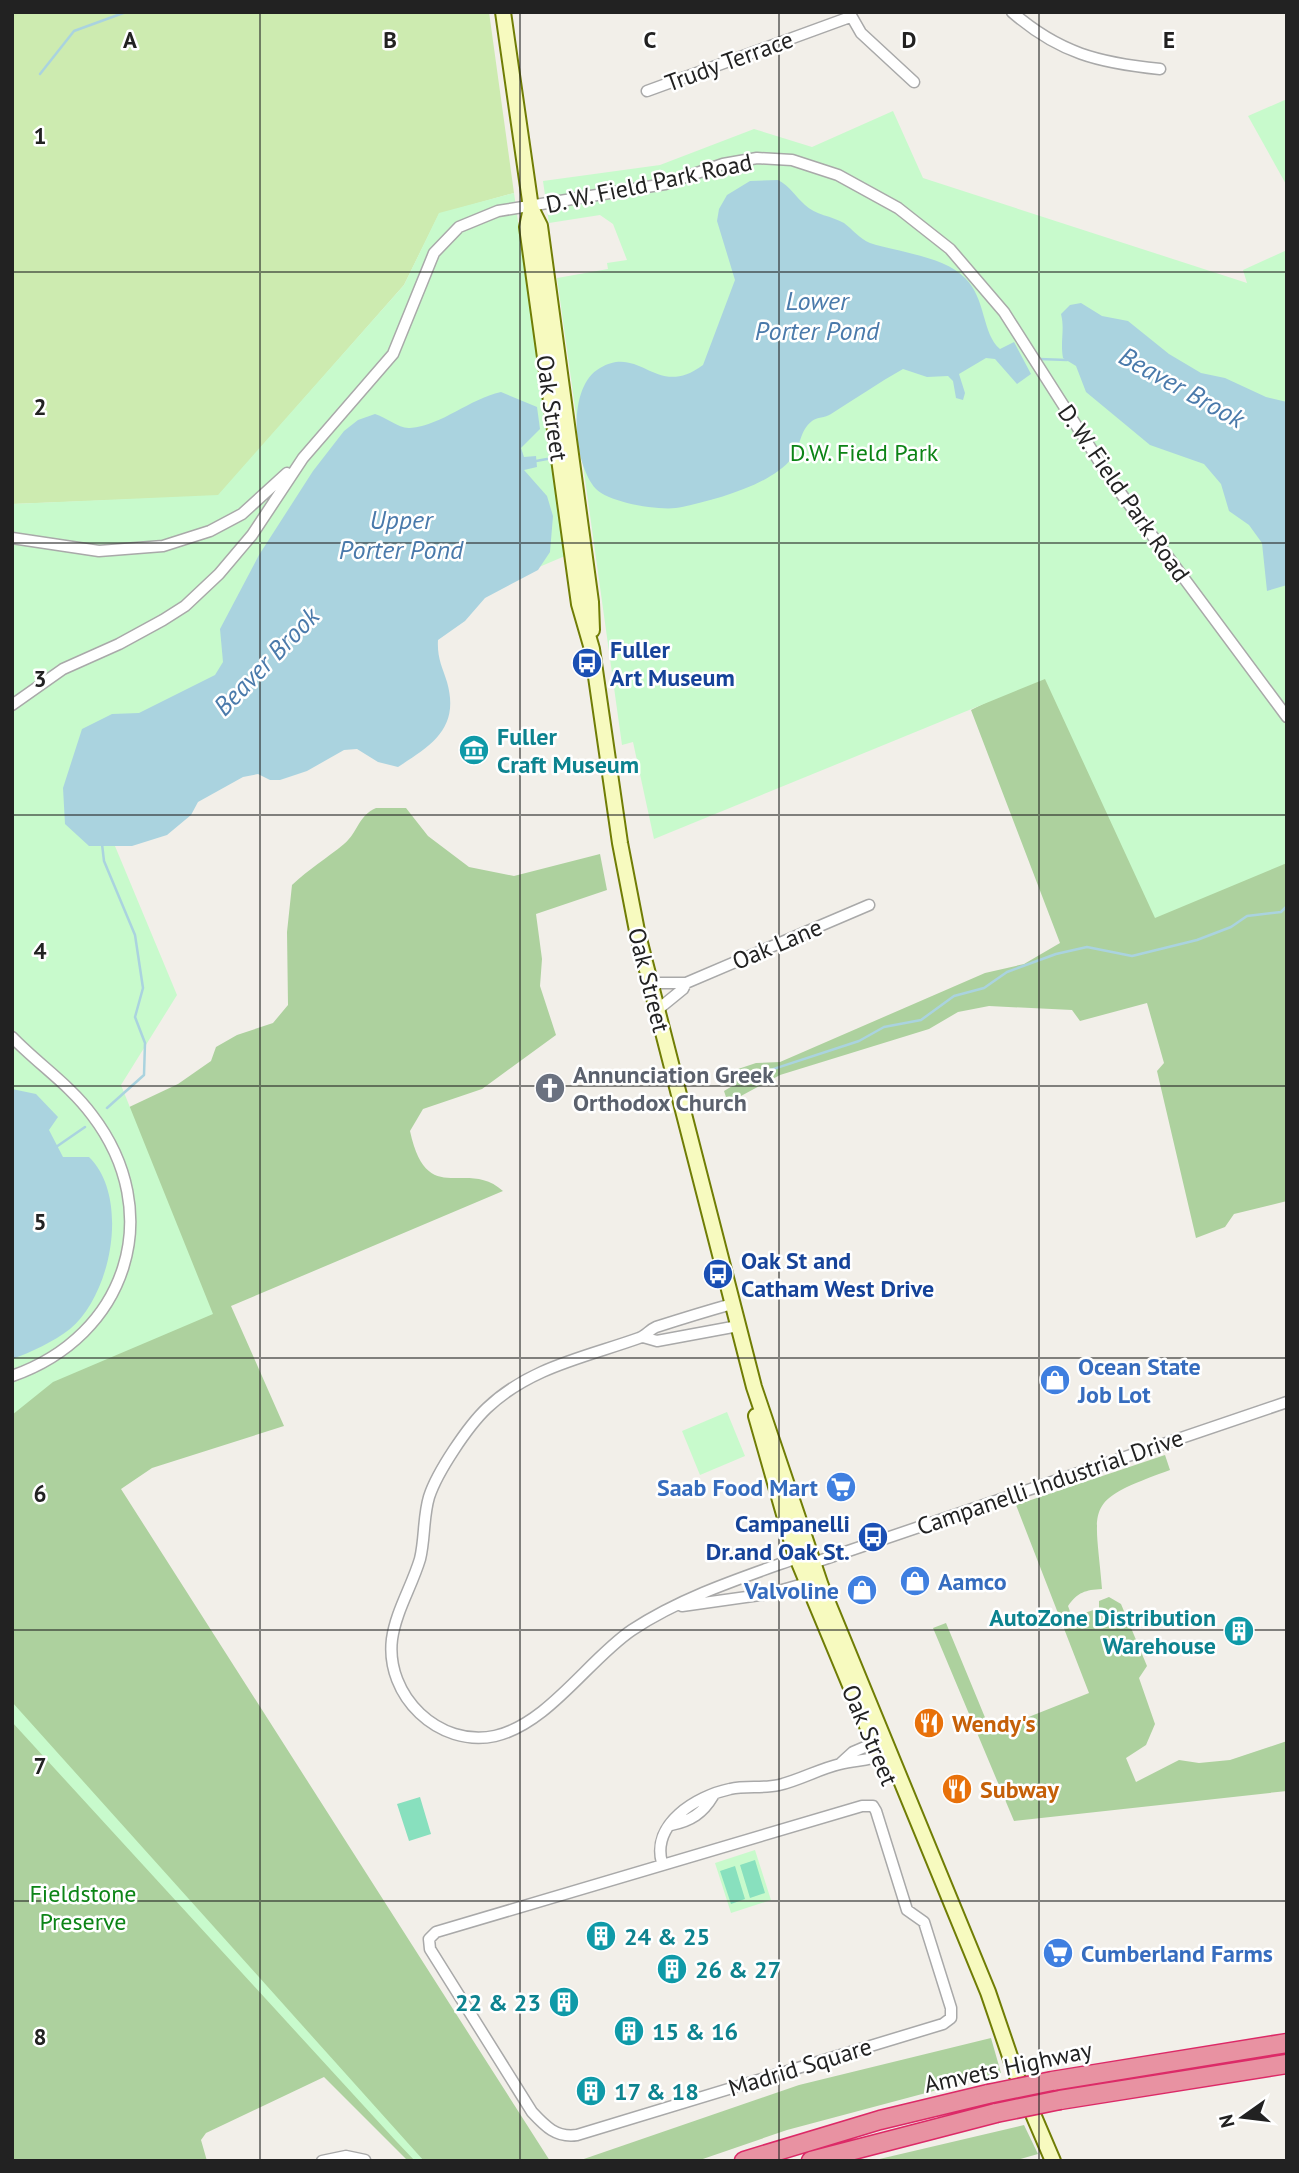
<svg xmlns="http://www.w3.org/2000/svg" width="1299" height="2173" font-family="'PT Sans',sans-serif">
<rect width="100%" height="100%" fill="#f2efe9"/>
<path fill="#cdebb0" d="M 12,12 L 489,12 L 514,193 L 439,214 L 404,285 L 218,496 L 12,504 Z"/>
<path fill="#add19e" d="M 1048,671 L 1287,855 L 1287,1201 L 1234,1214 L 1225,1227 L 1196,1238 L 1157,1071 L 1164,1063 L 1147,1003 L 1080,1021 L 1072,1010 L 989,1006 L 958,1012 L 929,1029 L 780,1075 L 728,1103 L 724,1091 L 734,1085 L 732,1071 L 756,1063 L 780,1062 L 985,973 L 1024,964 L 1060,943 L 971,710 Z
M 376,808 L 406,808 L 428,836 L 469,867 L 514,876 L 600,854 L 607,890 L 536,914 L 542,959 L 540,986 L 556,1035 L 482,1089 L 423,1109 L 410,1131 C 427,1210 466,1157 503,1191 L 231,1306 L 284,1426 L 152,1468 L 121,1489 L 550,2161 L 408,2161 L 324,2077 L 206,2133 L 201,2140 L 207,2161 L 12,2161 L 12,1384 L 106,1118 L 178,1084 L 211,1061 L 216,1047 L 237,1035 L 273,1023 L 288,1005 L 287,932 L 292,885 C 309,869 327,858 344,844 C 358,832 358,816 376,808 Z
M 1165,1455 L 1170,1470 C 1082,1502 1095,1503 1102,1589 C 1085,1590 1078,1592 1068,1606 L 1075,1625 L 1085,1622 L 1082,1614 L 1099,1608 L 1099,1601 L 1109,1597 L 1121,1604 L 1147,1666 L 1139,1678 L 1155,1724 L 1146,1745 L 1126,1758 L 1136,1782 L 1179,1760 L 1199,1763 L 1230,1760 L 1287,1741 L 1287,1791 L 1014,1821 L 933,1628 L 946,1623 L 991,1732 L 1089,1693 L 1016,1505 Z
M 991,2038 L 1001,2073 L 787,2130 L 697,2161 L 578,2161 L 799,2085 Z
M 1024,2125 L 1038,2154 L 1013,2161 L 871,2161 Z"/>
<path fill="#c8facc" d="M 1287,99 L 1287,186 L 1248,116 Z
M 893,111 L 923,178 L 1247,283 L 1243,270 L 1287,250 L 1287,863 L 1155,918 L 1045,679 L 654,839 L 633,742 L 622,745 L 557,278 L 608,269 L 607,263 L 627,260 L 613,224 L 600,215 L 549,223 L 543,181 L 660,165 L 754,129 L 812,147 Z
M 514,193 L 565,556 L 80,762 L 177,995 L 121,1085 L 213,1314 L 53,1382 L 12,1415 L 12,504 L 218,495 L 404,285 L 439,213 Z
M 727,1412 L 745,1456 L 700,1475 L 682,1431 Z
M 12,1702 L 424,2161 L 415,2161 L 396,2141 L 12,1722 Z
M 755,1850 L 771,1900 L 731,1913 L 715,1863 Z"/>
<path fill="#88e0be" d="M 420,1797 L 431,1834 L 409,1841 L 397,1804 Z
M 755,1860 L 765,1893 L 750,1898 L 740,1865 Z
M 735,1866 L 745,1899 L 731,1904 L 720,1871 Z"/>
<path fill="#aad3df" d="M 778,180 C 790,186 795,196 805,205 C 815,215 832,216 844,223 C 852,229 860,239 870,243 C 897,252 944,256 965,278 C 986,298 982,334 1000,349 L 1014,342 L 1031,374 L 1017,384 L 995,359 L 986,358 L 959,374 L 965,393 L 963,400 L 956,398 L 953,381 L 948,376 L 927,377 L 903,369 C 878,383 855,399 831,414 C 825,418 817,417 812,421 C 799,431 801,447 792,458 C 771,485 715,500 682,507 C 664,512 609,503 596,489 C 573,464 566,387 600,368 C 641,344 656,400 703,365 L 735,280 L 717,221 L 719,209 L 727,195 L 750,181 Z
M 1081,303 L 1102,316 L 1128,321 L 1169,354 L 1201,373 L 1225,378 L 1266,397 L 1287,402 L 1287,585 L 1267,591 L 1262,543 L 1249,525 L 1229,511 L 1221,484 L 1204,464 L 1150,445 L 1086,392 L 1076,366 L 1063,358 C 1060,341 1065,330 1061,314 L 1070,305 Z
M 501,392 L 537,407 L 540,429 L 521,448 L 524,457 L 536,456 L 537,467 L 524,470 L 547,496 L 553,516 L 550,552 L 538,570 L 485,598 L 465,621 L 438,640 C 437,658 442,666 447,682 C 460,728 432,745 398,767 L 378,762 L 357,749 L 344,750 L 307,771 L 280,780 L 270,780 L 258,774 L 243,777 L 198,802 L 191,815 L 167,835 L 132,846 L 89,846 L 65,824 L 63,788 L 82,729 L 112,714 L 139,713 L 215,675 L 223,662 L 220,629 L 259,555 L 313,471 L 344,431 L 358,420 L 375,414 C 386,417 399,429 410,428 C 443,425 469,399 501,392 Z
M 12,1089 L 36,1094 L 58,1117 L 49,1130 L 63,1157 L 89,1157 C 130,1197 112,1294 70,1329 C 53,1342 32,1352 12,1359 Z"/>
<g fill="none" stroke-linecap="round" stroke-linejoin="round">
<path stroke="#aad3df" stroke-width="2.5" d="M 40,74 L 74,31 L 126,12
M 1039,359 L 1067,360
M 536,461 L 547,459
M 102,844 L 104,861 L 135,935 L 143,988 L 135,1017 L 145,1043 L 144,1075 L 107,1108
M 749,1077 L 859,1041 L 884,1027 L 921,1020 L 954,996 L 984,988 L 1007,972 L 1056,954 L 1087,947 L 1132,956 L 1197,940 L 1231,927 L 1247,916 L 1281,912 L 1287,906
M 56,1147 L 85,1127"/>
<g stroke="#a9a9a9" stroke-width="13">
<path id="minor" d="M 849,12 L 861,33 L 914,82
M 1012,12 C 1059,53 1099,63 1160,69
M 647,91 L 850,17
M 12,538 L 99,551 L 163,546 L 210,531 L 242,514 L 287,473
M 12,705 L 63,669 L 119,644 L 163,620 L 185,606 L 219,574 L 252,535 L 303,458 L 393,354 L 434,253 L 459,227 L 498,211 L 665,184 L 723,164 L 757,158 L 792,160 L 838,175 L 898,208 L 950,249 L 1004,312 L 1111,480 L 1287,717
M 649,983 L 686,983
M 656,1011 L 683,989 L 686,983 L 869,905
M 12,1037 C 38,1064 70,1085 92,1115 C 167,1213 127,1336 12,1376
M 732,1304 C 707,1311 681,1319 656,1327 C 649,1330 646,1336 639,1338 C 586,1357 530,1367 487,1408 C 468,1426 437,1472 429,1497 C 423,1517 425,1539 420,1559 C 412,1586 396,1611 392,1639 C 385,1696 439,1748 495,1736 C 548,1724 589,1659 632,1630 C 682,1597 741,1578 797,1558 L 802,1560
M 643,1337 L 657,1341 L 738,1326
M 813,1563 L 1287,1402
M 682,1606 L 768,1594 L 807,1583 L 808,1578
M 841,1763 L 853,1752 L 879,1741
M 862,1806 L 873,1806 L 876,1811 L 907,1910 L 924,1922 L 951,2008 L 951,2018 L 943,2024 L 577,2135 C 556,2138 545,2126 532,2112 L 430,1949 L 429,1939 L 436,1932 Z
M 671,1825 C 691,1821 703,1813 713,1796
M 662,1863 C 651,1824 696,1796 730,1789 C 746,1785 762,1789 779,1785 C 800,1780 819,1769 840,1764 C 855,1760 868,1761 882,1755
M 322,2161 L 346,2156 L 365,2160"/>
</g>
<g stroke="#707d05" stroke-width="18">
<path id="secondary" d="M 503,12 L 531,208 L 540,226 L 591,602 L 592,630
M 531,208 L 527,227 L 579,604 L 592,649 L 620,843 L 637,931 L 754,1387 L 821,1586 L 988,1992 L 1016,2074
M 756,1416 L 795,1553 L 887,1774
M 1018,2079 L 1053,2161"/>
</g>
<g stroke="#dc2a67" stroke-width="21">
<path id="motorway" d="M 1052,2081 L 1287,2043
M 1060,2100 L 1287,2064
M 744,2161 L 880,2120 L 988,2094
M 811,2161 L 996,2113"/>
</g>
<use href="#minor" stroke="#fff" stroke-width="10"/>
<use href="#secondary" stroke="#f7fabf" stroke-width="14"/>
<use href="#motorway" stroke="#e892a2" stroke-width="18"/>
<g stroke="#dc2a67" stroke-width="21" stroke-linecap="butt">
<path id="motorway-bridge" d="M 988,2094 L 1052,2081
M 996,2113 L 1060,2100"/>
</g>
<use href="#motorway-bridge" stroke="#e892a2" stroke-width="18"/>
</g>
<path fill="none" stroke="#222" stroke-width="2" stroke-opacity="0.55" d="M 260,12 L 260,2161M 520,12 L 520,2161M 779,12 L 779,2161M 1039,12 L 1039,2161M 12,272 L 1287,272M 12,543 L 1287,543M 12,815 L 1287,815M 12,1086 L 1287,1086M 12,1358 L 1287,1358M 12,1630 L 1287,1630M 12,1901 L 1287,1901"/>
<defs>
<g id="bus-disc" transform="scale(1.575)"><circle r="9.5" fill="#1a4fb4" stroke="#fff"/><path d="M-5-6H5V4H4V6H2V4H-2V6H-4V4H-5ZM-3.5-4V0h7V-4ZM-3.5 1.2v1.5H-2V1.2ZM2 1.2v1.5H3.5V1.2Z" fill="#fff"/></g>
<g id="museum-disc" transform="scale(1.575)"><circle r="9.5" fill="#0f9aa8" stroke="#fff"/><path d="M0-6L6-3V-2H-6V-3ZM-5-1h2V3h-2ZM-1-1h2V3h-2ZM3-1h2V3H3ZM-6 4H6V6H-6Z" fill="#fff"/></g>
<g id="church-disc" transform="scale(1.575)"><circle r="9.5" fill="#6b7280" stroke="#fff"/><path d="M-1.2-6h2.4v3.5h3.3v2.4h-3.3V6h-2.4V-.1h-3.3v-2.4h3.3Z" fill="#fff"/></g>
<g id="shop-disc" transform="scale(1.575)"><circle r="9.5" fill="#3f7fe0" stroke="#fff"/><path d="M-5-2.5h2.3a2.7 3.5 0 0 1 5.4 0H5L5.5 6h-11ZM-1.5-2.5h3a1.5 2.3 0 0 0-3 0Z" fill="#fff"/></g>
<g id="supermarket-disc" transform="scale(1.575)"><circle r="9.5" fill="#3f7fe0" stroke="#fff"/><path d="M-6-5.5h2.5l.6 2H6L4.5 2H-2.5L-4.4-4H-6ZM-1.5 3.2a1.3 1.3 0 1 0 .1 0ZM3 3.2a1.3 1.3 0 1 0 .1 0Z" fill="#fff"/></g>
<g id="building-disc" transform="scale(1.575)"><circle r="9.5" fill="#0f9aa8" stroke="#fff"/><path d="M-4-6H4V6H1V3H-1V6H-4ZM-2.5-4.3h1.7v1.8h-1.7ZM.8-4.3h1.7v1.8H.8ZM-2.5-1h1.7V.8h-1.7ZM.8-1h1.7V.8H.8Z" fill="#fff"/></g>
<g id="restaurant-disc" transform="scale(1.575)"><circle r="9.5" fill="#e8710a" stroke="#fff"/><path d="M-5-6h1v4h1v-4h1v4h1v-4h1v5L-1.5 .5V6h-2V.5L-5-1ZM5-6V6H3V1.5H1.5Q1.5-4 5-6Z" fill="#fff"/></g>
</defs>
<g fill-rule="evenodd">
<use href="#bus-disc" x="587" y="663"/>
<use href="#museum-disc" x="474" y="750"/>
<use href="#church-disc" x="550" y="1088"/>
<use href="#bus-disc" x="718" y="1274"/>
<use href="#shop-disc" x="1055" y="1380"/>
<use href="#supermarket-disc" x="841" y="1487"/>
<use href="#bus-disc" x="873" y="1537"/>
<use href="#shop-disc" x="915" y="1581"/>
<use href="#shop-disc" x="862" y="1590"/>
<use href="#building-disc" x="1239" y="1631"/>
<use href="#restaurant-disc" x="929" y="1723"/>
<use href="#restaurant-disc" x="957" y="1789"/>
<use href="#building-disc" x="601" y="1936"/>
<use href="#supermarket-disc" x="1058" y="1953"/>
<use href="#building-disc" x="672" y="1969"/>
<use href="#building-disc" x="564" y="2002"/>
<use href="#building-disc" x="629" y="2031"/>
<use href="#building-disc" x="591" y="2091"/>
</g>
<g text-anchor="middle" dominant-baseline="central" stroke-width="5" stroke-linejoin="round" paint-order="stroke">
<g font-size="24" fill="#222" stroke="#fff">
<text transform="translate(729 61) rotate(-20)">Trudy Terrace</text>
<text transform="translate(649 183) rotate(-12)">D. W. Field Park Road</text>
<text transform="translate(552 408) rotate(82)">Oak Street</text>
<text transform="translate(1124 493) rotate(55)">D. W. Field Park Road</text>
<text transform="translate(777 944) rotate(-23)">Oak Lane</text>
<text transform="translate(649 980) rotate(76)">Oak Street</text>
<text transform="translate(1050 1482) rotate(-19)">Campanelli Industrial Drive</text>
<text transform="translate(870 1735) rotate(67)">Oak Street</text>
<text transform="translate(800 2067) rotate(-17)">Madrid Square</text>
<text transform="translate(1008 2067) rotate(-12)">Amvets Highway</text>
</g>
<g font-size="24" fill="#0c8416" stroke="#fff">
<text x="864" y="452">D.W. Field Park</text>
<text x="83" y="1893">Fieldstone<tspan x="83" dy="28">Preserve</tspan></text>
</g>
<g font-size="24" font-weight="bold" fill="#164399" stroke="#fff" text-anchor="start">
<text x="610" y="649">Fuller<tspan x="610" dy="28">Art Museum</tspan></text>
<text x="741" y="1260">Oak St and<tspan x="741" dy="28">Catham West Drive</tspan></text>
<text x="850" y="1523" text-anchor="end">Campanelli<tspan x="850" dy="28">Dr.and Oak St.</tspan></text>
</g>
<g font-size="24" font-weight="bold" fill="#0d838f" stroke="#fff" text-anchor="start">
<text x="497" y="736">Fuller<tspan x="497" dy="28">Craft Museum</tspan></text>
<text x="1216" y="1617" text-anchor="end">AutoZone Distribution<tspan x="1216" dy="28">Warehouse</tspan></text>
<text x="624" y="1936">24 &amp; 25</text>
<text x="695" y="1969">26 &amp; 27</text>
<text x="541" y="2002" text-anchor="end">22 &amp; 23</text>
<text x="652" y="2031">15 &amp; 16</text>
<text x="614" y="2091">17 &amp; 18</text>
</g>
<g font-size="24" font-weight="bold" fill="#5b616d" stroke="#fff" text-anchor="start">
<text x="573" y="1074">Annunciation Greek<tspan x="573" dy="28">Orthodox Church</tspan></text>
</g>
<g font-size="24" font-weight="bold" fill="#366cbe" stroke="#fff" text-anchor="start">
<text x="1078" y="1366">Ocean State<tspan x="1078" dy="28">Job Lot</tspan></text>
<text x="818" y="1487" text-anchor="end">Saab Food Mart</text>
<text x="938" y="1581">Aamco</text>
<text x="839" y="1590" text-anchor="end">Valvoline</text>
<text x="1081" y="1953">Cumberland Farms</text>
</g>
<g font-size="24" font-weight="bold" fill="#c56008" stroke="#fff" text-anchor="start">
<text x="952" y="1723">Wendy's</text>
<text x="980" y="1789">Subway</text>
</g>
<g font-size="26" font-style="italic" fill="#4a7aab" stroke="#fff">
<text x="817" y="300">Lower<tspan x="817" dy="30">Porter Pond</tspan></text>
<text transform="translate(1182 387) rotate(29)">Beaver Brook</text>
<text x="401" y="519">Upper<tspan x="401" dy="30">Porter Pond</tspan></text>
<text transform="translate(266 661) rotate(-46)">Beaver Brook</text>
</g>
</g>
<g font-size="23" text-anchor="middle" font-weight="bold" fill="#222" stroke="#fff" stroke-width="5" stroke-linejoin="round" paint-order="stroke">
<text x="130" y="48">A</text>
<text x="390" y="48">B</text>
<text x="650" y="48">C</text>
<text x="909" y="48">D</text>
<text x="1169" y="48">E</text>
<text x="40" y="144">1</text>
<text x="40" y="415">2</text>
<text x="40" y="687">3</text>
<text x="40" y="959">4</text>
<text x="40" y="1230">5</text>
<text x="40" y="1502">6</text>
<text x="40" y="1774">7</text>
<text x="40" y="2045">8</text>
</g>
<rect width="1299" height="2173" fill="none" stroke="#222222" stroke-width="28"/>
<g transform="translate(1243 2117) rotate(256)" stroke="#ffffff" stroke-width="5" paint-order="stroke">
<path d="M0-5L12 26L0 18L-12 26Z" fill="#222222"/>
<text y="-10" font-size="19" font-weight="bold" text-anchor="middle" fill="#222222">N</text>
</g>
</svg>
